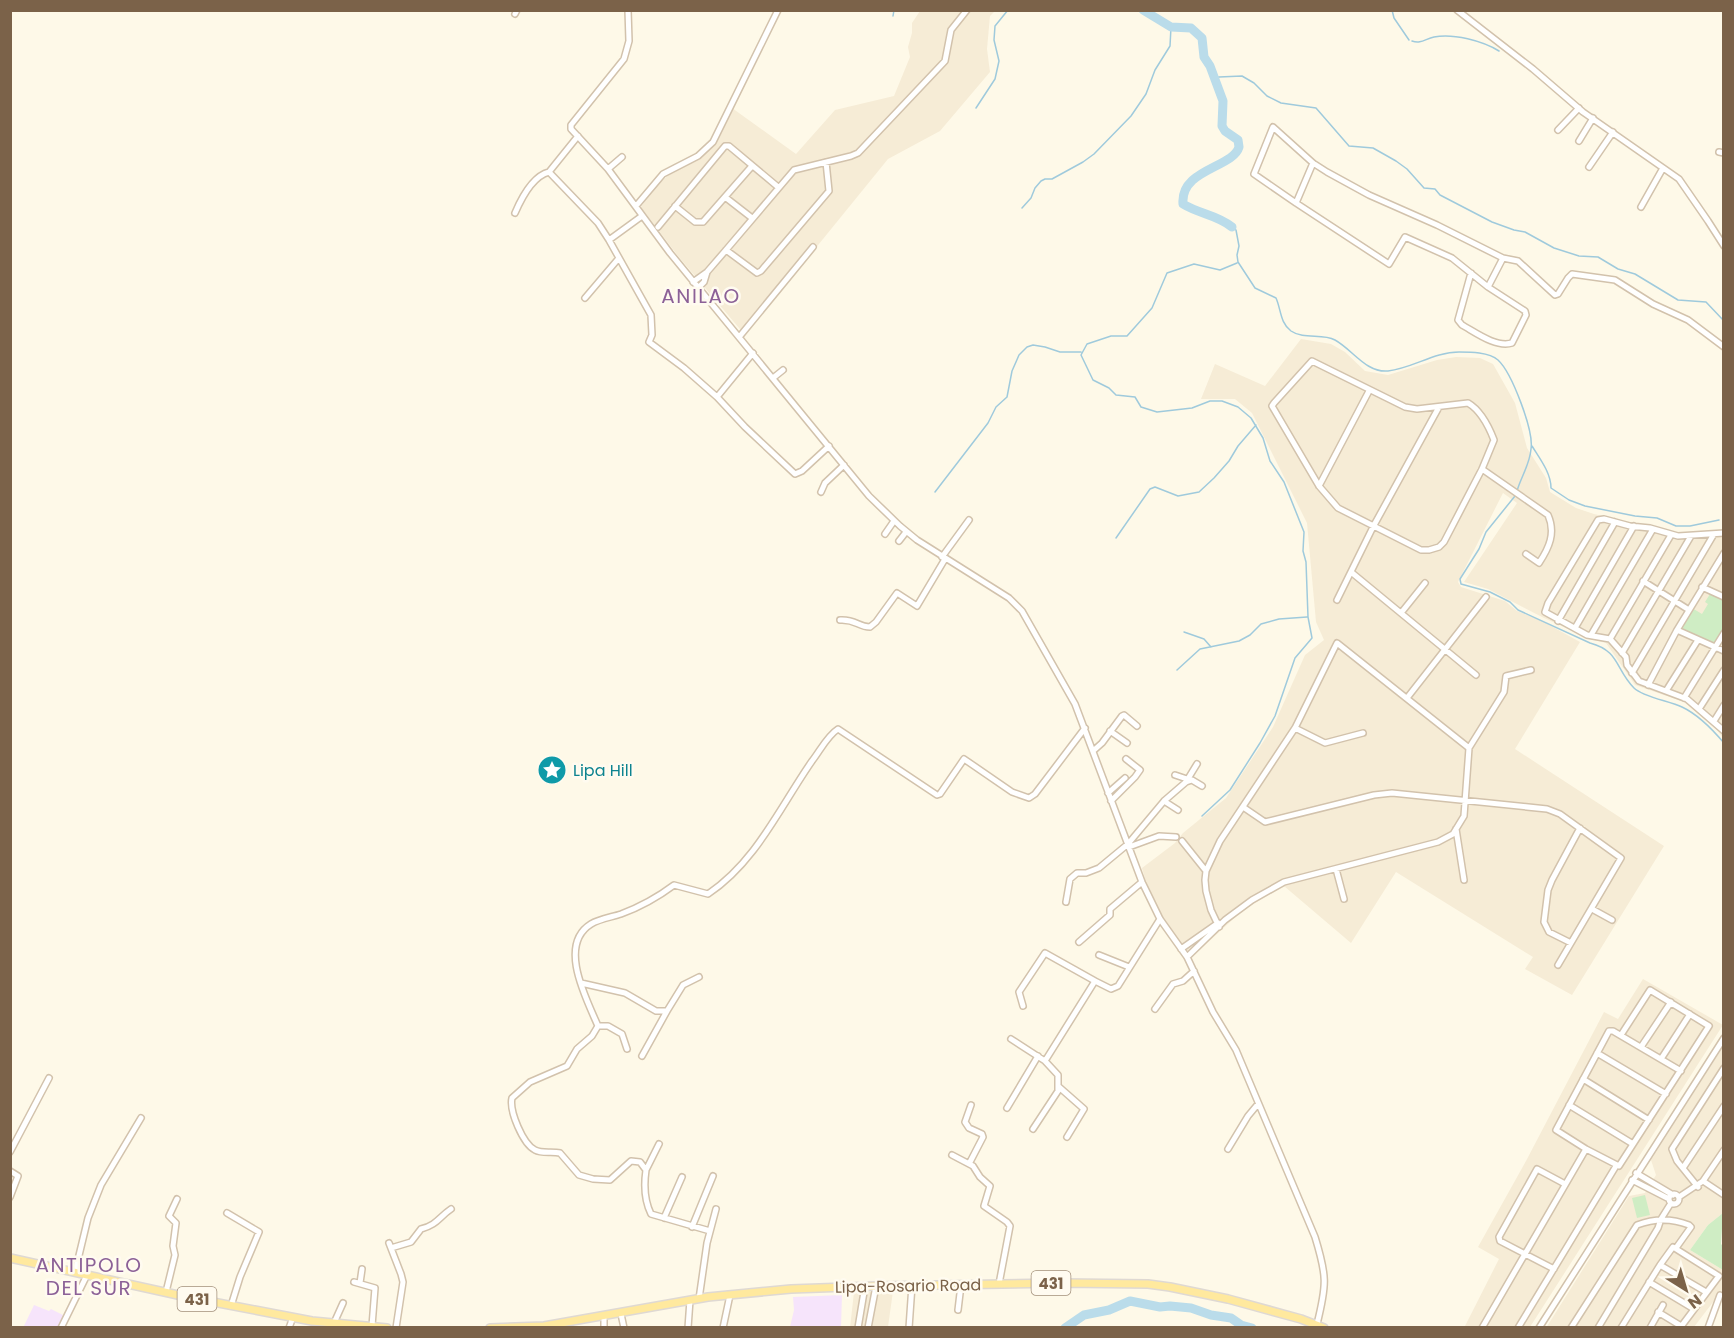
<svg xmlns="http://www.w3.org/2000/svg" width="1734" height="1338" font-family="Poppins,sans-serif">
<rect width="100%" height="100%" fill="#fef9e8"/>
<path fill="#f6ecd6" d="M 920,11 L 995,11 L 990,16 L 987,49 L 990,72 L 940,131 L 888,159 L 745,335 L 678,256 L 641,207 L 655,187 L 680,165 L 705,152 L 732,108 L 796,154 L 835,110 L 894,96 L 910,57 L 908,47 L 912,33 L 912,23 Z
M 1301,339 L 1331,344 L 1345,352 L 1365,371 L 1388,375 L 1437,360 L 1456,357 L 1480,358 L 1493,364 L 1515,403 L 1527,448 L 1546,478 L 1550,492 L 1576,508 L 1594,514 L 1683,535 L 1710,530 L 1723,530 L 1723,738 L 1717,730 L 1684,702 L 1635,685 L 1606,643 L 1590,639 L 1544,618 L 1488,589 L 1464,582 L 1517,503 L 1503,493 L 1458,582 L 1461,587 L 1505,601 L 1517,611 L 1542,621 L 1580,642 L 1515,749 L 1664,846 L 1572,995 L 1525,969 L 1533,957 L 1396,872 L 1351,943 L 1284,886 L 1243,910 L 1190,959 L 1152,903 L 1142,868 L 1175,843 L 1183,833 L 1226,798 L 1273,727 L 1305,655 L 1324,640 L 1316,622 L 1307,523 L 1252,413 L 1235,399 L 1201,399 L 1215,364 L 1265,386 Z
M 1643,979 L 1723,1025 L 1530,1327 L 1464,1328 L 1499,1259 L 1478,1247 L 1526,1161 L 1604,1012 L 1618,1019 Z
M 1723,1047 L 1723,1213 L 1708,1225 L 1690,1250 L 1723,1270 L 1723,1289 L 1694,1327 L 1546,1328 L 1629,1196 L 1645,1193 L 1656,1175 L 1651,1160 Z
M 893,1291 L 888,1327 L 850,1328 L 854,1292 Z"/>
<path fill="#f6e4fb" d="M 842,1295 L 841,1327 L 790,1327 L 794,1310 L 793,1297 Z
M 34,1305 L 49,1311 L 51,1309 L 65,1316 L 60,1327 L 23,1328 Z"/>
<path fill="#cfedc4" d="M 1710,594 L 1723,600 L 1723,629 L 1714,645 L 1681,630 L 1692,608 L 1702,614 L 1708,604 L 1705,602 Z
M 1645,1195 L 1650,1215 L 1637,1218 L 1632,1198 Z
M 1723,1213 L 1721,1244 L 1723,1246 L 1723,1270 L 1690,1250 L 1708,1225 Z"/>
<g fill="none" stroke-linecap="round" stroke-linejoin="round">
<path stroke="#9fcadc" stroke-width="1.5" d="M 1392,10 L 1394,18 L 1409,40
M 893,16 L 894,10
M 1412,41 C 1421,44 1425,39 1434,37 C 1453,33 1483,41 1499,51
M 1215,79 L 1219,77 L 1242,76 L 1254,83 L 1267,96 L 1281,103 L 1316,108 L 1349,146 L 1373,148 L 1396,161 L 1407,169 L 1424,188 L 1435,189 L 1440,195 L 1492,222 L 1514,230 L 1525,232 L 1554,248 L 1579,256 L 1598,257 L 1618,269 L 1635,274 L 1678,300 L 1706,302 L 1724,321
M 976,108 L 995,79 L 999,61 L 994,40 L 995,26 L 1008,10
M 1022,208 L 1031,198 L 1035,188 L 1041,181 L 1045,179 L 1052,179 L 1083,162 L 1094,154 L 1131,116 L 1146,94 L 1155,70 L 1170,46 L 1171,27
M 1232,227 L 1236,230 L 1239,246 L 1237,255 L 1238,262 L 1255,288 L 1276,298 C 1281,309 1280,323 1291,331 C 1304,340 1322,333 1335,340 C 1353,350 1366,373 1388,371 C 1413,368 1434,352 1459,352 C 1470,352 1489,352 1498,360 C 1512,373 1534,431 1531,449 C 1530,464 1521,477 1517,491
M 1532,446 C 1540,459 1551,473 1551,488 L 1569,500 L 1585,506 L 1635,516 L 1657,518 L 1676,526 L 1690,526 L 1719,520
M 935,492 L 988,423 L 996,407 L 1007,397 L 1012,371 L 1019,355 L 1027,347 L 1033,345 L 1045,347 L 1060,352 L 1081,352
M 1515,496 L 1486,532 L 1479,549 L 1460,579 L 1461,584 L 1490,592 L 1510,602 L 1518,610 L 1590,643 C 1620,651 1615,669 1634,688 C 1643,697 1669,701 1682,707 C 1697,714 1713,730 1724,743
M 1116,538 L 1150,489 L 1155,487 L 1178,496 L 1199,492 L 1214,478 L 1229,461 L 1238,446 L 1256,425
M 1184,632 L 1204,639 L 1211,647
M 1177,670 L 1200,649 L 1239,641 L 1250,635 L 1261,624 L 1279,619 L 1307,617
M 1202,816 L 1230,790 L 1260,743 L 1275,716 L 1295,658 L 1312,638 L 1308,617 L 1306,562 L 1303,551 L 1304,532 L 1284,482 L 1270,461 L 1263,438 L 1251,418 L 1238,407 L 1222,401 L 1210,401 L 1192,408 L 1157,412 L 1141,407 L 1135,397 L 1116,395 L 1109,388 L 1093,380 L 1081,355 L 1087,344 L 1111,336 L 1127,336 L 1152,308 L 1167,273 L 1194,264 L 1220,270 L 1237,263"/>
<path stroke="#badcea" stroke-width="9" d="M 1143,10 L 1171,27 L 1191,28 L 1202,38 L 1204,57 L 1210,66 L 1223,101 L 1222,126 L 1225,131 L 1238,140 L 1239,147 C 1233,168 1180,169 1183,204 C 1199,214 1218,215 1232,227
M 1065,1328 L 1084,1315 L 1109,1310 L 1130,1301 L 1160,1307 L 1170,1306 L 1191,1308 L 1211,1315 L 1231,1318 L 1241,1325 L 1252,1328"/>
<g stroke="#d2c2ac" stroke-width="8">
<path id="minor" d="M 628,10 L 629,41 L 624,59 L 571,125 L 571,129 L 608,169 L 670,253 L 869,496 L 900,526 L 917,540 L 1009,598 L 1022,611 L 1075,704 L 1142,882 L 1160,919 L 1187,957 L 1213,1012 L 1236,1050 L 1315,1237 C 1327,1276 1327,1284 1317,1324
M 1457,10 L 1533,69 L 1583,112 L 1679,179 L 1708,221 L 1724,246
M 515,14 L 517,10
M 1558,130 L 1579,108
M 578,136 L 549,172 L 598,223 L 609,240
M 1579,141 L 1593,118
M 1719,152 L 1724,153
M 1313,163 L 1296,203 L 1254,174 L 1273,127 L 1313,163 L 1327,172 L 1369,195 L 1437,225 L 1503,258 L 1518,261 L 1555,295 L 1558,294 L 1568,278 L 1572,274 L 1615,280 L 1653,304 L 1688,320 L 1724,347
M 1589,167 L 1613,132
M 608,169 L 622,157
M 725,197 L 752,218
M 1296,203 L 1389,264 L 1405,237 L 1452,258 L 1488,287 L 1503,258
M 636,206 L 663,174 L 698,156 L 713,142 L 778,10
M 675,206 L 695,222 L 703,222 L 752,166
M 1641,207 L 1663,168
M 515,213 C 521,199 533,176 549,172
M 642,216 L 609,240 L 651,315 L 652,335 L 649,342 L 684,368 L 717,397 L 753,353
M 658,227 L 725,146 L 729,146 L 778,187
M 726,250 L 757,273 L 761,271 L 829,191 L 826,162
M 1471,273 L 1458,320 L 1462,325 C 1475,332 1496,348 1512,343 L 1526,315 L 1525,311 L 1488,287
M 693,282 L 707,272 L 726,250 L 794,170 L 851,156 L 858,153 L 945,61 L 951,30 L 967,10
M 698,288 L 704,282 L 707,272
M 585,298 L 619,258
M 740,336 L 813,247
M 1312,361 L 1405,407 L 1417,409 L 1468,403 C 1480,410 1489,427 1494,440 L 1482,469 L 1444,542 L 1439,547 L 1429,550 L 1421,550 L 1338,508 L 1319,486 L 1272,406 L 1274,403 Z
M 773,378 L 783,370
M 717,397 L 745,427 L 795,474 L 802,471 L 829,446
M 1482,469 L 1548,515 C 1556,533 1549,548 1539,563 L 1526,554
M 1319,486 L 1369,391
M 821,492 L 825,483 L 844,465
M 1724,533 L 1678,536 L 1650,528 L 1630,526 L 1604,519 L 1598,520 L 1548,603 L 1545,612 L 1587,635 L 1610,639 L 1626,657 L 1627,665 L 1639,681 L 1687,699 L 1724,731
M 885,534 L 894,521
M 899,541 L 906,532
M 942,557 L 969,520
M 1351,572 L 1476,675
M 1643,581 L 1689,610
M 1702,587 L 1724,597
M 1337,600 L 1373,527 L 1439,407
M 1401,613 L 1425,583
M 840,620 C 856,619 858,627 870,627 L 876,622 L 897,593 L 917,606 L 945,559
M 1558,621 L 1615,522
M 1575,628 L 1634,526
M 1677,630 L 1724,651
M 1591,635 L 1653,529
M 1610,639 L 1671,535
M 1622,653 L 1691,536
M 1632,673 L 1714,534
M 1648,685 L 1677,630 L 1724,553
M 1666,691 L 1698,640
M 1407,698 L 1486,597
M 1684,698 L 1724,633
M 1699,709 L 1724,670
M 1714,721 L 1724,705
M 1295,728 L 1325,743 L 1363,733
M 1110,731 L 1127,743
M 1093,751 L 1102,743 L 1122,716 L 1124,715 L 1137,726
M 1175,775 L 1187,779
M 1186,782 L 1192,780 L 1202,786
M 1108,793 L 1125,778
M 1111,801 L 1135,777 L 1140,770 L 1126,759
M 1164,801 L 1178,810
M 1243,807 L 1265,822 L 1374,795 L 1392,793 L 1547,809 L 1560,814 L 1621,858 L 1558,965
M 1456,829 L 1464,880
M 1182,841 L 1206,871
M 1129,847 L 1159,836 L 1176,837
M 1336,869 L 1344,899
M 1066,902 L 1070,879 L 1077,873 L 1086,873 L 1099,868 L 1128,844 L 1164,801 L 1186,782 L 1197,764
M 1592,909 L 1612,920
M 1219,927 L 1211,910 L 1206,891 L 1205,880 L 1206,871 L 1220,841 L 1295,728 L 1337,643 L 1469,748
M 1079,942 L 1110,915 L 1110,909 L 1142,882
M 1571,943 L 1549,932 L 1544,922 L 1548,890 L 1552,880 L 1580,828
M 1181,949 L 1218,923
M 1099,955 L 1129,967
M 1187,957 L 1225,920 L 1252,900 L 1284,882 L 1438,842 L 1453,834 L 1464,816 L 1469,748 L 1504,692 L 1506,676 L 1531,670
M 581,983 L 625,993 L 656,1011 L 667,1011 L 683,985 L 699,977
M 1023,1006 L 1019,992 L 1045,953 L 1095,981
M 1155,1009 L 1173,984 L 1183,981 L 1194,971
M 598,1026 L 608,1026 L 622,1034 L 627,1049
M 1621,1035 L 1650,990 L 1709,1026 L 1619,1166 L 1586,1149 L 1556,1130 L 1609,1031 L 1613,1031 L 1681,1071
M 1011,1039 L 1045,1061 L 1058,1075 L 1058,1091 L 1033,1129
M 1641,1047 L 1671,1002
M 1597,1053 L 1666,1094
M 642,1056 L 667,1011
M 1661,1059 L 1690,1014
M 1045,1061 L 1095,981 L 1111,989 L 1118,986 L 1160,919
M 1583,1079 L 1649,1120
M 1059,1087 L 1084,1109 L 1067,1137
M 1569,1105 L 1633,1144
M 1007,1108 L 1038,1056
M 659,1144 L 646,1170 L 640,1162 L 631,1161 L 610,1180 L 593,1179 L 579,1175 L 560,1153 C 552,1151 542,1154 535,1150 C 523,1144 509,1111 512,1098 L 530,1082 L 567,1066 L 577,1049 L 592,1036 L 598,1026 C 587,1000 557,945 591,924 C 599,919 612,917 621,914 C 640,907 658,897 674,885 L 708,894 C 756,862 780,807 812,761 C 820,751 827,736 838,729 L 937,795 L 940,794 L 964,759 L 1012,792 L 1029,798 L 1035,794 L 1085,728
M 1228,1149 L 1248,1116 L 1258,1104
M 10,1152 L 49,1078
M 952,1155 L 973,1166 L 980,1177 L 990,1186 L 984,1206 L 1007,1222 L 1010,1226 L 999,1284
M 969,1164 L 983,1137 L 982,1134 L 969,1128 L 965,1122 L 971,1105
M 1683,1168 L 1724,1106
M 646,1170 C 644,1184 644,1200 651,1214 L 710,1231
M 10,1171 L 18,1176 L 10,1197
M 1636,1173 L 1673,1195
M 1632,1180 L 1669,1199
M 1703,1181 L 1724,1195
M 1698,1187 L 1677,1161 L 1672,1149 L 1724,1068
M1669 1199a5 5 0 1 1 10 0a5 5 0 1 1-10 0Z
M 1679,1197 L 1703,1181 L 1724,1150
M 227,1213 L 259,1232 L 240,1277 L 231,1306
M 664,1218 L 682,1177
M 692,1227 L 713,1176
M 389,1243 L 401,1274 L 403,1282 L 396,1328
M 391,1248 L 411,1242 L 421,1229 C 437,1225 439,1217 451,1209
M 1660,1265 L 1706,1292
M 1554,1269 L 1500,1241 L 1499,1237 L 1537,1169 L 1565,1184
M 75,1272 L 88,1218 L 101,1185 L 141,1118
M 354,1282 L 375,1288 L 372,1326
M 1649,1282 L 1694,1309
M 360,1283 L 362,1269
M 166,1292 L 175,1255 L 173,1246 L 176,1223 L 169,1216 L 177,1199
M 699,1299 L 707,1243 L 716,1209
M 958,1310 L 961,1285
M 1658,1312 L 1681,1326
M 621,1314 L 624,1328
M 334,1323 L 343,1303
M 61,1328 L 87,1275
M 289,1328 L 293,1317
M 604,1328 L 604,1316
M 688,1328 L 690,1300
M 723,1328 L 730,1295
M 858,1328 L 865,1286
M 868,1328 L 876,1286
M 909,1328 L 912,1285
M 1482,1328 L 1586,1149
M 1518,1328 L 1616,1166
M 1539,1328 L 1724,1038
M 1571,1328 L 1637,1225 C 1655,1218 1671,1218 1689,1225 L 1691,1227 L 1676,1248
M 1598,1328 L 1658,1228 L 1661,1219 L 1671,1203
M 1621,1328 L 1660,1265 L 1673,1247 L 1719,1276 L 1680,1328
M 1650,1328 L 1663,1305
M 1708,1328 L 1720,1295"/>
</g>
<g stroke="#dfd9d3" stroke-width="10">
<path id="major" d="M 10,1258 L 187,1297 L 312,1321 L 387,1328
M 490,1328 L 544,1326 L 708,1297 L 791,1289 L 876,1286 L 1064,1283 L 1148,1284 L 1170,1287 L 1228,1299 L 1301,1319 L 1324,1328"/>
</g>
<use href="#minor" stroke="#fff" stroke-width="5"/>
<use href="#major" stroke="#ffe99e" stroke-width="7"/>
</g>
<defs>
<g id="sight-disc" transform="scale(1.5)"><circle r="9.5" fill="#0f9aa8" stroke="#fffbf0"/><path d="M0-6L1.8-2.2L6-1.7L2.9 1.2L3.7 5.4L0 3.3L-3.7 5.4L-2.9 1.2L-6-1.7L-1.8-2.2Z" fill="#fff"/></g>
</defs>
<g fill-rule="evenodd">
<use href="#sight-disc" x="552" y="770"/>
</g>
<g text-anchor="middle" dominant-baseline="central" stroke-width="5" stroke-linejoin="round" paint-order="stroke">
<g fill="#fffbf0" stroke="#a3907b" stroke-width="1.5">
<rect x="1031.5" y="1271" width="39" height="24" rx="4.5"/>
<rect x="177.5" y="1287" width="39" height="24" rx="4.5"/>
</g>
<g font-size="15" font-weight="bold" fill="#7b6249">
<text x="1051" y="1283">431</text>
<text x="197" y="1299">431</text>
</g>
<g font-size="16" fill="#0d838f" stroke="#fffbf0" text-anchor="start">
<text x="573" y="770">Lipa Hill</text>
</g>
<g font-size="16" fill="#7b6249" stroke="#fffbf0">
<text transform="translate(908 1286) rotate(-1)">Lipa-Rosario Road</text>
</g>
<g font-size="20" letter-spacing="1.5" fill="#8c6197" stroke="#fffbf0">
<text x="701" y="296">ANILAO</text>
<text x="89" y="1265">ANTIPOLO<tspan x="89" dy="23">DEL SUR</tspan></text>
</g>
</g>
<rect width="1734" height="1338" fill="none" stroke="#7b6249" stroke-width="24"/>
<g transform="translate(1686 1290) rotate(143)" stroke="#fffbf0" stroke-width="4.5" paint-order="stroke">
<path d="M0-4.5L10 22L0 15L-10 22Z" fill="#7b6249"/>
<text y="-9" font-size="16" font-weight="bold" text-anchor="middle" fill="#7b6249">N</text>
</g>
</svg>
